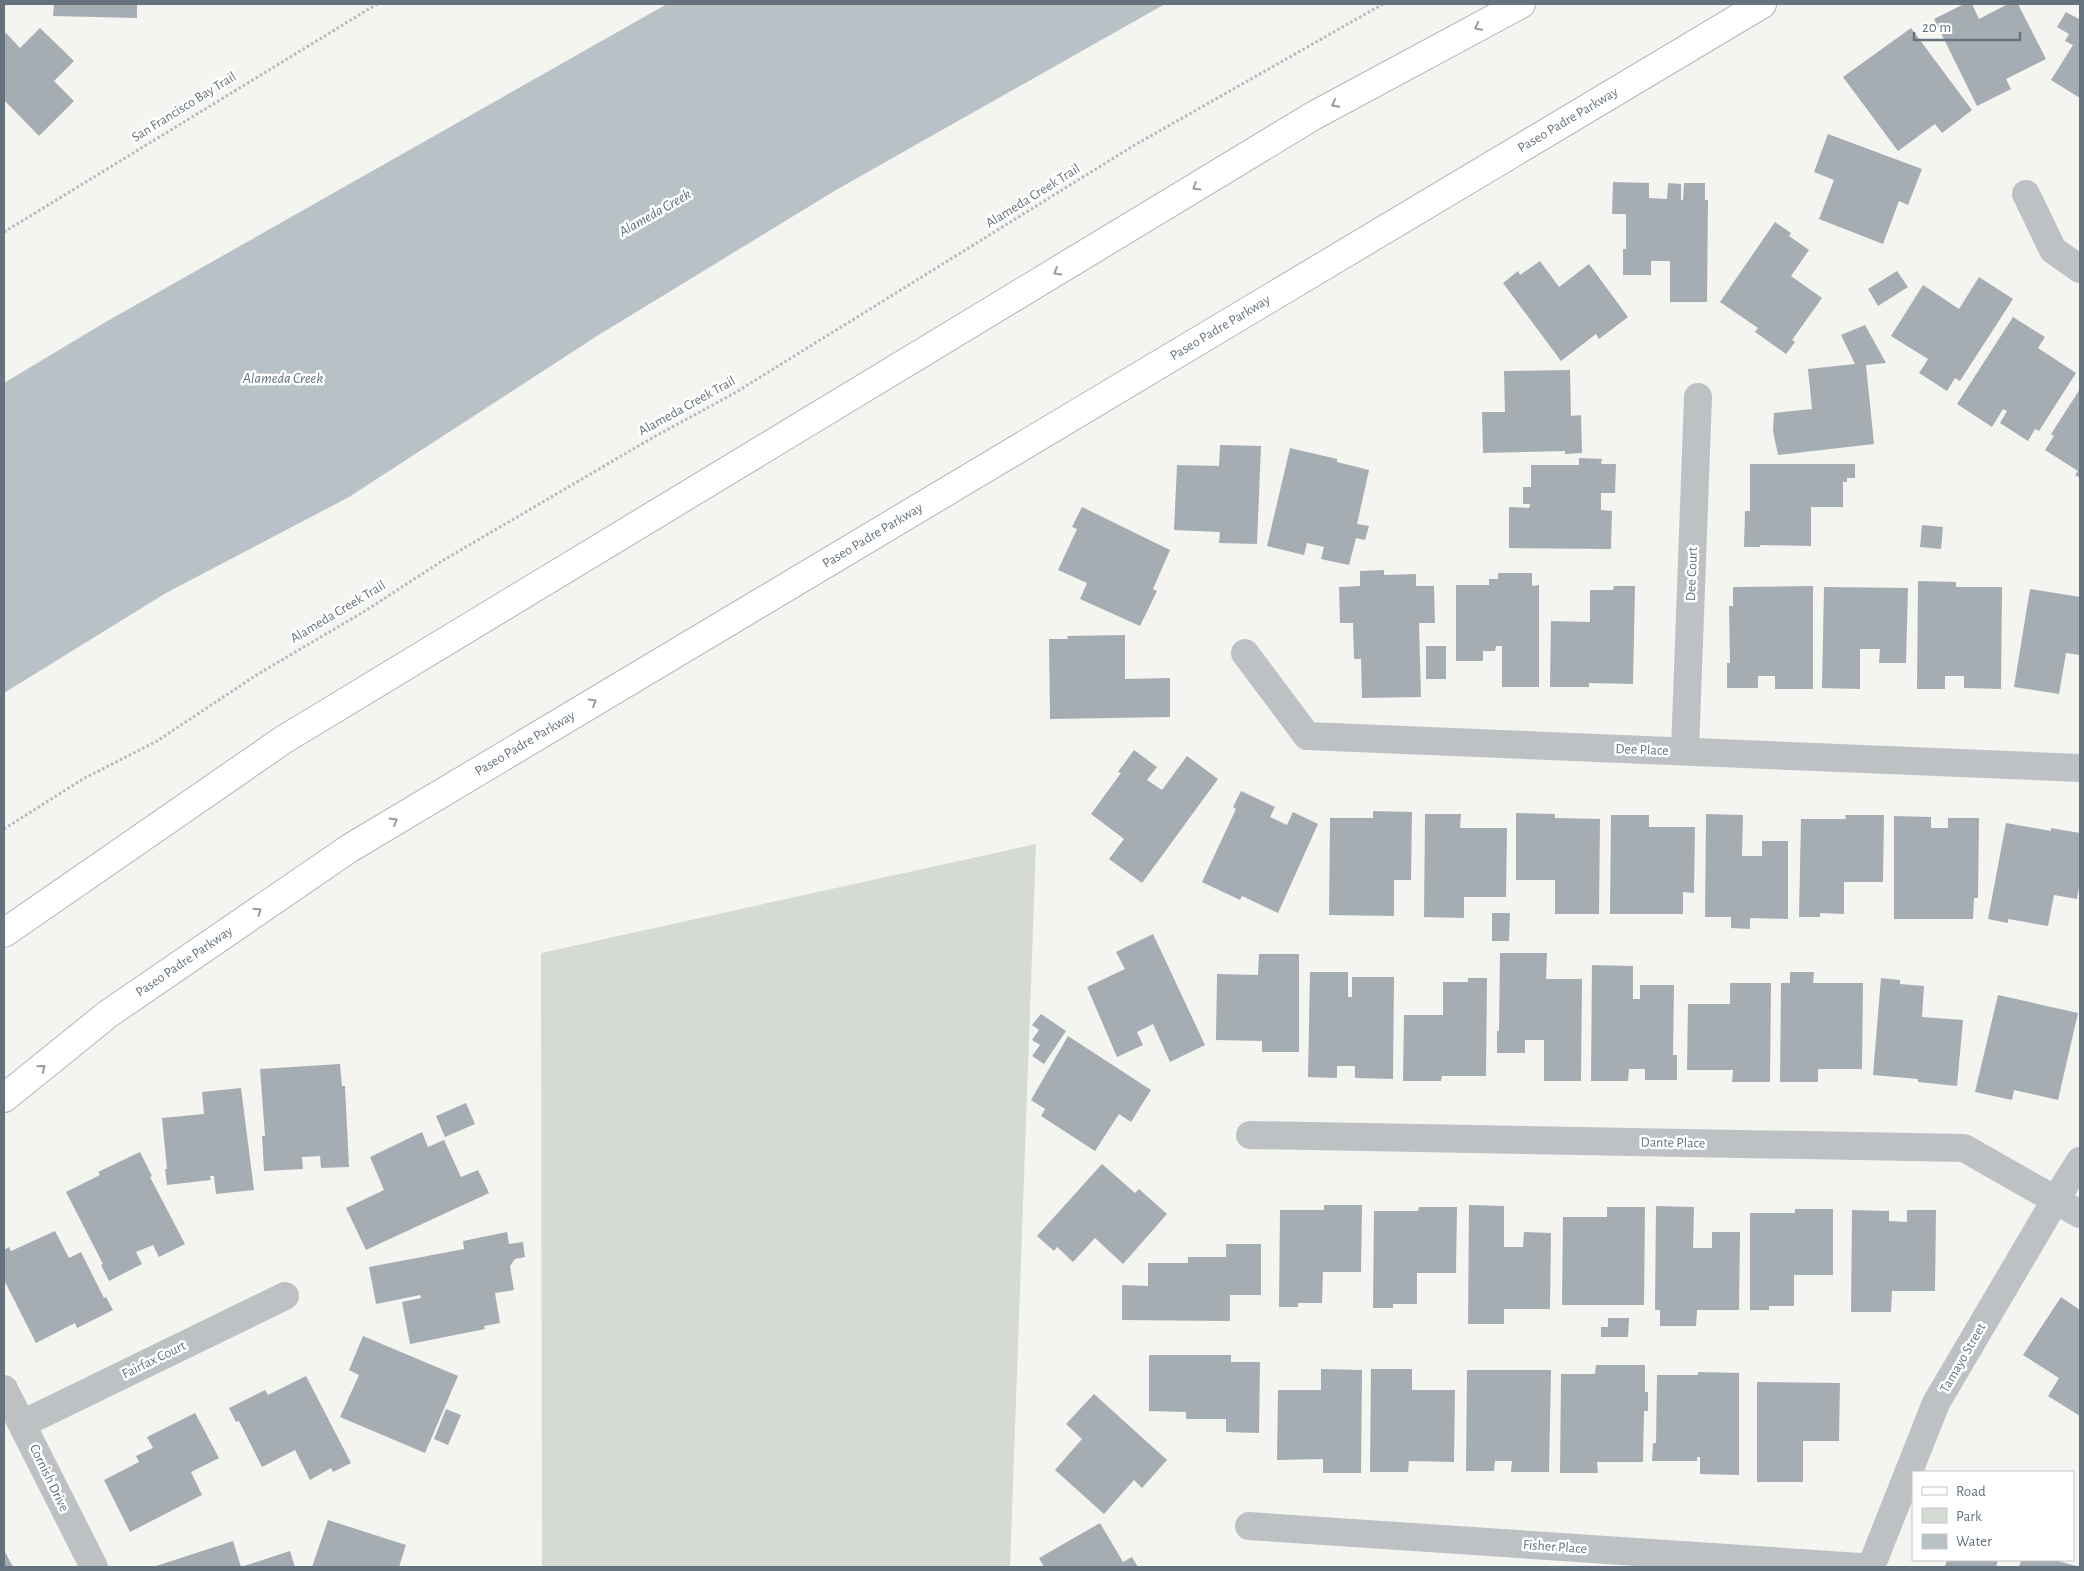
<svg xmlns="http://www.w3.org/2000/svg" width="2084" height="1571" font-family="'Alegreya Sans',sans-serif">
<rect width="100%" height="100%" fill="#f4f4f1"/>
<path fill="#d5dad2" d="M 1036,844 L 1010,1567 L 542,1567 L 541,953 Z"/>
<path fill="#b8c1c6" d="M 667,4 L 1165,4 L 836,190 L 597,336 L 349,497 L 166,593 L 4,693 L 4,383 L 104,323 Z"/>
<path fill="#a6adb2" d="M 54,4 L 137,4 L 137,18 L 53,16 Z
M 1964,4 L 1972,4 L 1979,19 L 2008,4 L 2018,4 L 2046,59 L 2006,79 L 2011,89 L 1977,106 L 1934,19 Z
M 2066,12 L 2079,19 L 2080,17 L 2080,98 L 2051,80 L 2073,45 L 2065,41 L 2069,34 L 2057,27 Z
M 40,28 L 74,61 L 54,81 L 74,101 L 39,136 L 4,100 L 4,35 L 6,33 L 20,48 Z
M 1911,28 L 1972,110 L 1942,133 L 1935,124 L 1898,151 L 1843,77 Z
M 1828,134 L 1922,169 L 1908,205 L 1899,201 L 1883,244 L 1819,219 L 1834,180 L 1814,172 Z
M 1613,182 L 1649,183 L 1649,198 L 1667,199 L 1668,183 L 1681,184 L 1681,200 L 1683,200 L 1684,183 L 1705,183 L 1705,200 L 1708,200 L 1707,302 L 1670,302 L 1670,261 L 1651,261 L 1651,275 L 1623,275 L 1623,249 L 1626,249 L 1626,214 L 1612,214 Z
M 1775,222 L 1791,233 L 1789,236 L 1809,250 L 1791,276 L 1822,298 L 1792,340 L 1795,342 L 1786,354 L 1755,332 L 1758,328 L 1720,302 Z
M 1540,261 L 1559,287 L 1589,264 L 1628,317 L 1599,339 L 1596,334 L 1561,361 L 1503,283 L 1518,271 L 1520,275 Z
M 1897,271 L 1908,287 L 1878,306 L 1868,289 Z
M 1979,277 L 2013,299 L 1960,381 L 1955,378 L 1947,391 L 1919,373 L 1928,359 L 1891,336 L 1923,285 L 1959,309 Z
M 2013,317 L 2045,337 L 2038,348 L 2076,373 L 2039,431 L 2035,429 L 2028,441 L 2000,423 L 2007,411 L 2003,409 L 1992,427 L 1957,404 Z
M 1865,325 L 1886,363 L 1866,365 L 1874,444 L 1778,455 L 1773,431 L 1774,413 L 1812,409 L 1808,369 L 1855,364 L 1841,335 Z
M 1570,370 L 1571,416 L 1581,415 L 1582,453 L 1565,454 L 1565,451 L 1483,453 L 1482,412 L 1505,412 L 1504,371 Z
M 2080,389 L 2080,478 L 2075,475 L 2078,471 L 2045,450 L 2054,436 L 2051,434 Z
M 1220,445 L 1261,446 L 1257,544 L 1219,543 L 1220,532 L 1174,530 L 1177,465 L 1219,466 Z
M 1290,448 L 1337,459 L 1337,462 L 1369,470 L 1357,524 L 1369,526 L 1365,540 L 1356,538 L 1349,565 L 1321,559 L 1324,547 L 1307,543 L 1304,555 L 1267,546 Z
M 1579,458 L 1602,459 L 1601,464 L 1616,464 L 1615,493 L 1601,493 L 1601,510 L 1612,511 L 1611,549 L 1509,548 L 1509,507 L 1529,508 L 1530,504 L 1523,504 L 1523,487 L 1531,487 L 1531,465 L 1579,465 Z
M 1750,464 L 1855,464 L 1855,478 L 1847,478 L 1847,482 L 1843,482 L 1843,507 L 1811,507 L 1811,546 L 1760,545 L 1760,547 L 1744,547 L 1745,511 L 1750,511 Z
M 1082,507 L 1170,550 L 1153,589 L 1157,591 L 1140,626 L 1080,599 L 1087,583 L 1058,570 L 1077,529 L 1072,527 Z
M 1922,525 L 1943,527 L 1941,549 L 1920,547 Z
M 1384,570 L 1384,575 L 1416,574 L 1416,586 L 1434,586 L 1435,623 L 1419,623 L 1421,697 L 1362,698 L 1361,659 L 1354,659 L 1353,623 L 1340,623 L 1339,587 L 1360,586 L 1360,571 Z
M 1498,573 L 1532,573 L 1532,586 L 1539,585 L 1539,687 L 1502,687 L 1502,646 L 1496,646 L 1495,651 L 1483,651 L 1483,661 L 1456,661 L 1456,585 L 1489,585 L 1489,579 L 1498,579 Z
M 1918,581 L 1956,582 L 1956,587 L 2002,587 L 2001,689 L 1964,688 L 1964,676 L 1945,676 L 1945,689 L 1917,689 Z
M 1614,586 L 1635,586 L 1633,684 L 1589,683 L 1589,687 L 1550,687 L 1551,621 L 1590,622 L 1590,590 L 1613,590 Z
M 1813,586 L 1813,689 L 1775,689 L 1775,676 L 1758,676 L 1758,688 L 1727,688 L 1727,663 L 1730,663 L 1729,606 L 1733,606 L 1733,587 Z
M 1824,587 L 1908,588 L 1906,663 L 1879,663 L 1880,649 L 1860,649 L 1860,689 L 1822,688 Z
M 2030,589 L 2080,597 L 2080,655 L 2066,653 L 2059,694 L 2014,687 Z
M 1125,635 L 1125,679 L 1170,678 L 1170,717 L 1050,719 L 1049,639 L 1068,639 L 1067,636 Z
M 1426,646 L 1446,646 L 1446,679 L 1426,679 Z
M 1134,750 L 1157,767 L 1147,780 L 1162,790 L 1187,756 L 1218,779 L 1142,883 L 1109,859 L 1124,839 L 1091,814 L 1121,773 L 1118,772 Z
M 1241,791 L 1275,807 L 1270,817 L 1287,825 L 1293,812 L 1318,824 L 1278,913 L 1242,896 L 1240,900 L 1202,882 L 1236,809 L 1233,807 Z
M 1373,811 L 1412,812 L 1411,880 L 1394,880 L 1394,916 L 1329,915 L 1330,818 L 1373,818 Z
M 1516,813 L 1555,814 L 1555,818 L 1600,819 L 1599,914 L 1555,914 L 1555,880 L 1516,880 Z
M 1425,814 L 1461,814 L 1460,828 L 1507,828 L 1506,897 L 1464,897 L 1464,918 L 1424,917 Z
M 1706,814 L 1743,815 L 1742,856 L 1762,856 L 1762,841 L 1788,841 L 1788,919 L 1750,918 L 1750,929 L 1731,928 L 1731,917 L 1705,917 Z
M 1611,815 L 1649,815 L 1649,827 L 1695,827 L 1694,893 L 1683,892 L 1683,914 L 1610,914 Z
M 1845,815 L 1884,815 L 1883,882 L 1844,882 L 1844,914 L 1820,913 L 1820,917 L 1799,917 L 1801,819 L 1846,819 Z
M 1894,816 L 1931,817 L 1931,828 L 1948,828 L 1948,818 L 1979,818 L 1978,898 L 1974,898 L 1973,919 L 1894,919 Z
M 2006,823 L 2051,831 L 2051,828 L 2080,833 L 2080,881 L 2077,899 L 2054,895 L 2048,926 L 2008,919 L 2008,923 L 1988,919 Z
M 1492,913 L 1510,913 L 1509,941 L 1492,941 Z
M 1153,934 L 1205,1045 L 1170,1062 L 1153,1024 L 1137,1032 L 1143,1045 L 1117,1057 L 1087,987 L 1125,969 L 1116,952 Z
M 1500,953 L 1547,953 L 1546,979 L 1582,979 L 1581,1081 L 1544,1081 L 1544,1040 L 1525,1040 L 1525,1053 L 1497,1053 L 1497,1031 L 1499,1031 Z
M 1259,954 L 1299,954 L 1299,1052 L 1262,1052 L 1262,1041 L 1216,1040 L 1217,974 L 1258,975 Z
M 1592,965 L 1633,966 L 1633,999 L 1640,999 L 1640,985 L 1674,985 L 1673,1055 L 1677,1055 L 1677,1080 L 1645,1080 L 1645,1069 L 1629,1069 L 1628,1081 L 1591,1081 Z
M 1310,972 L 1348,972 L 1348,997 L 1352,997 L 1352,977 L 1394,977 L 1393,1079 L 1355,1078 L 1355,1066 L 1337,1066 L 1337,1078 L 1308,1077 Z
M 1790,972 L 1814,972 L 1813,983 L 1863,983 L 1862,1069 L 1818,1069 L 1818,1082 L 1780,1082 L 1781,983 L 1790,983 Z
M 1468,978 L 1487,978 L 1486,1076 L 1442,1076 L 1441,1081 L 1403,1081 L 1404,1015 L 1443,1015 L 1443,982 L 1468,982 Z
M 1881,978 L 1900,980 L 1900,984 L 1924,986 L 1922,1017 L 1963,1020 L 1957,1086 L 1918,1082 L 1918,1079 L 1873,1075 Z
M 1730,983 L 1771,983 L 1770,1082 L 1732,1082 L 1733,1070 L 1687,1070 L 1688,1004 L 1730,1004 Z
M 1998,995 L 2078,1013 L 2058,1100 L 2014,1090 L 2012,1100 L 1975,1092 Z
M 1041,1014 L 1066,1031 L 1044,1064 L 1032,1056 L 1040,1045 L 1032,1040 L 1039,1030 L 1032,1025 Z
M 1068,1036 L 1151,1090 L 1131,1122 L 1119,1114 L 1095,1151 L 1041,1116 L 1045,1109 L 1031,1100 Z
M 340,1064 L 342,1086 L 345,1086 L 349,1167 L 321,1168 L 320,1156 L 302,1157 L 303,1169 L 264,1171 L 262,1136 L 265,1136 L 260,1069 Z
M 241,1088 L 254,1190 L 216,1194 L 214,1176 L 210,1176 L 211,1180 L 167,1185 L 165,1169 L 167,1169 L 162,1118 L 204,1114 L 202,1092 Z
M 466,1103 L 475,1124 L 445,1137 L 436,1116 Z
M 422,1132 L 428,1147 L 444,1140 L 461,1177 L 478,1170 L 489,1193 L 366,1250 L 346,1208 L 384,1190 L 370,1157 Z
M 140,1152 L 152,1176 L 150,1177 L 185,1244 L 159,1257 L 153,1245 L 136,1252 L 142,1264 L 109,1281 L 101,1265 L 103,1264 L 66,1192 L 100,1175 L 98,1172 Z
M 1102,1164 L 1135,1193 L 1139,1189 L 1167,1214 L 1123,1264 L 1095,1238 L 1073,1262 L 1057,1247 L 1054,1251 L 1037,1236 Z
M 1324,1205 L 1362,1205 L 1361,1272 L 1323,1272 L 1322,1303 L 1298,1303 L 1298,1307 L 1279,1307 L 1280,1210 L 1324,1210 Z
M 1469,1205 L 1504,1206 L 1504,1247 L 1523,1247 L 1524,1232 L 1551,1233 L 1550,1309 L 1504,1309 L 1504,1324 L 1468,1324 Z
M 1656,1206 L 1694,1207 L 1693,1248 L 1712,1248 L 1712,1232 L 1740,1232 L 1739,1310 L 1697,1310 L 1696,1326 L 1660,1326 L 1660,1310 L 1655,1310 Z
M 1419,1207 L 1457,1207 L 1456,1273 L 1417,1273 L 1417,1304 L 1393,1304 L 1393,1308 L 1373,1308 L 1374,1211 L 1418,1211 Z
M 1607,1207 L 1645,1207 L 1644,1305 L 1562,1305 L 1563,1217 L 1607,1217 Z
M 1795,1209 L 1833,1209 L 1833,1275 L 1794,1275 L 1794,1306 L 1769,1306 L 1769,1310 L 1750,1310 L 1750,1213 L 1795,1213 Z
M 1852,1210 L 1889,1211 L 1889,1221 L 1907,1222 L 1907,1210 L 1936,1210 L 1935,1291 L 1892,1291 L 1891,1312 L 1851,1312 Z
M 55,1231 L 69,1258 L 81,1252 L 104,1298 L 106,1297 L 113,1310 L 77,1328 L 75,1323 L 36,1343 L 4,1280 L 4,1250 L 9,1247 L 11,1251 Z
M 507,1232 L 509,1244 L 523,1242 L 525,1257 L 515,1259 L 510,1266 L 514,1290 L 495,1293 L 500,1323 L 484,1326 L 485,1329 L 410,1344 L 402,1302 L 421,1298 L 420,1295 L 376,1304 L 369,1267 L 464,1249 L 463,1241 Z
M 1226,1244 L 1261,1244 L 1261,1295 L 1230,1295 L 1230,1321 L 1122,1320 L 1122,1285 L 1148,1286 L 1148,1263 L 1188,1263 L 1188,1257 L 1226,1257 Z
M 2061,1297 L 2080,1310 L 2080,1416 L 2048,1396 L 2059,1378 L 2023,1355 Z
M 1608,1318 L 1629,1318 L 1628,1337 L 1601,1337 L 1601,1327 L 1608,1327 Z
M 363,1336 L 458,1376 L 425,1453 L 340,1417 L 359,1375 L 349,1370 Z
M 1149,1355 L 1231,1355 L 1231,1362 L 1260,1362 L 1259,1433 L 1226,1432 L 1226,1419 L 1186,1419 L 1186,1412 L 1149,1411 Z
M 1596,1365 L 1645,1365 L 1645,1392 L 1648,1392 L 1648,1411 L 1644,1411 L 1643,1462 L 1597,1462 L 1598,1473 L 1560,1473 L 1561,1374 L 1595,1374 Z
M 1321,1369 L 1362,1370 L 1361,1473 L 1323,1473 L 1323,1459 L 1277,1460 L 1278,1390 L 1321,1390 Z
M 1371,1369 L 1412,1369 L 1412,1390 L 1455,1390 L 1454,1462 L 1409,1461 L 1408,1472 L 1370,1472 Z
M 1467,1370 L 1551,1370 L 1549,1472 L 1511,1472 L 1512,1461 L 1495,1461 L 1494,1471 L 1466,1471 Z
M 1698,1372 L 1739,1373 L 1739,1475 L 1700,1474 L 1700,1457 L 1697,1457 L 1697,1461 L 1652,1461 L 1653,1443 L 1656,1443 L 1657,1375 L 1698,1375 Z
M 306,1376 L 351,1463 L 333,1472 L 331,1468 L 310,1480 L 295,1450 L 262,1467 L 239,1421 L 236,1422 L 229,1408 L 265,1390 L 268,1395 Z
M 1757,1382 L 1840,1383 L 1839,1441 L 1803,1441 L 1803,1482 L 1757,1482 Z
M 1094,1394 L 1167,1460 L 1142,1488 L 1134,1480 L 1104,1514 L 1055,1470 L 1082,1439 L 1066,1424 Z
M 446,1409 L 461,1415 L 448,1445 L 434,1439 Z
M 195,1413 L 219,1458 L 191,1472 L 202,1495 L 130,1532 L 104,1480 L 139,1462 L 136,1456 L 153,1448 L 147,1437 Z
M 328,1520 L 406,1545 L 399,1567 L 312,1567 Z
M 1100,1523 L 1123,1562 L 1132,1557 L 1138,1567 L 1044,1567 L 1039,1558 Z
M 233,1541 L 241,1567 L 290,1551 L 295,1567 L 156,1567 L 156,1566 Z
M 4,1550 L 13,1567 L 4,1567 Z
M 1947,1560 L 1998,1560 L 1996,1567 L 1950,1567 L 1945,1566 Z
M 2021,1560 L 2054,1560 L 2080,1567 L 2019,1567 Z"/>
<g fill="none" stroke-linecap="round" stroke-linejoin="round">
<g stroke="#b1b5b8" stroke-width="30">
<g id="major">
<path d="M 4,933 L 283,740 L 1313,116 L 1521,4"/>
<path id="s1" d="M 4,1098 L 108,1014 L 350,848 L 1762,4"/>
</g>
</g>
<path stroke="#b7babc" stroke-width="3" stroke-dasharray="2.5 2.5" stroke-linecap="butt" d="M 4,232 L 377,4
M 4,829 L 83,779 L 157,741 L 258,674 L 365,611 L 442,561 L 652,438 L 733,394 L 1133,146 L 1383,4"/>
<path stroke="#bdc1c4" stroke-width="28" d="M 2026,194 L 2053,250 L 2080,269
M 1245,653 L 1307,736 L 2080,768
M 1685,751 L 1698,397
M 1250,1135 L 1964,1148 L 2080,1214
M 4,1389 L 94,1567
M 22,1424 L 285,1296
M 1249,1526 L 1860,1567
M 1871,1567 L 1936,1403 L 2056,1199 L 2080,1161"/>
<use href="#major" stroke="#fff" stroke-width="28"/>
</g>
<defs><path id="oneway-chevron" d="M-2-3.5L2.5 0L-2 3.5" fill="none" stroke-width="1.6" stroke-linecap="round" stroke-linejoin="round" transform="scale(1.25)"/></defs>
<g stroke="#949da5">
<use href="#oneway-chevron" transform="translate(1478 27) rotate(152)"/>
<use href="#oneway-chevron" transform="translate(1335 104) rotate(152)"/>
<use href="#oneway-chevron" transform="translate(1196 187) rotate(149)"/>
<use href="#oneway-chevron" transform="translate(1057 272) rotate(149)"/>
<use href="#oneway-chevron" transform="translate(593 702) rotate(-31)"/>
<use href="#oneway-chevron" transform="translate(394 821) rotate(-31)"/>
<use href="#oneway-chevron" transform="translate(258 911) rotate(-35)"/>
<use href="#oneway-chevron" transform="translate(42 1068) rotate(-39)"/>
</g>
<g text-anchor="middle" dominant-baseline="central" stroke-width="5" stroke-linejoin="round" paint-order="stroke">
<g font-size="14" fill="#66737e" stroke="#fff">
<text transform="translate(184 107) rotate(-32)">San Francisco Bay Trail</text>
<text stroke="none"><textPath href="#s1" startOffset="1846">Paseo Padre Parkway</textPath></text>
<text transform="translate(1033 196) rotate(-32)">Alameda Creek Trail</text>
<text stroke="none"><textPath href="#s1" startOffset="1441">Paseo Padre Parkway</textPath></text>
<text transform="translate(687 406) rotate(-29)">Alameda Creek Trail</text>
<text stroke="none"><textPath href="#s1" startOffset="1036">Paseo Padre Parkway</textPath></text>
<text transform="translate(1692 574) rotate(-88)">Dee Court</text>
<text transform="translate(338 612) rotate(-31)">Alameda Creek Trail</text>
<text stroke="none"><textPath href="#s1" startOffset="631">Paseo Padre Parkway</textPath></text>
<text transform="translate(1642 750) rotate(2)">Dee Place</text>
<text stroke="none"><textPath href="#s1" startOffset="226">Paseo Padre Parkway</textPath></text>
<text transform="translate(1673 1143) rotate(1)">Dante Place</text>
<text transform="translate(1963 1358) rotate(-60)">Tamayo Street</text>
<text transform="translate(154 1360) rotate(-26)">Fairfax Court</text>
<text transform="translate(49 1478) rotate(64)">Cornish Drive</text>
<text transform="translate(1555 1547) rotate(4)">Fisher Place</text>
</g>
<g font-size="15" font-style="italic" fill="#62737b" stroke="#fff">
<text transform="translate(655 213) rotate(-30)">Alameda Creek</text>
<text x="283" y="378">Alameda Creek</text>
</g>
</g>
<rect width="2084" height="1571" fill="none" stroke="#66737e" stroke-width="10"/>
<rect x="1912" y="1471" width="162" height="90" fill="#ffffff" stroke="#c2c7cb"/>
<rect x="1922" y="1487" width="25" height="8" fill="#ffffff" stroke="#c2c7cb"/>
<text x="1956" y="1496" font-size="15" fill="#66737e">Road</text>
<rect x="1922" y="1508" width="25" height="15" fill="#d5dad2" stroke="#c2c7cb"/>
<text x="1956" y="1521" font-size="15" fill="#66737e">Park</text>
<rect x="1922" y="1534" width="25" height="15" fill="#b8c1c6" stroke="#c2c7cb"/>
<text x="1956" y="1546" font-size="15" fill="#66737e">Water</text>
<path d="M1914 32v8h106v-8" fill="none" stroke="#66737e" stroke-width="2.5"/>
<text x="1922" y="32" font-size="15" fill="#66737e" stroke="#ffffff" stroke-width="4" paint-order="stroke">20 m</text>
</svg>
